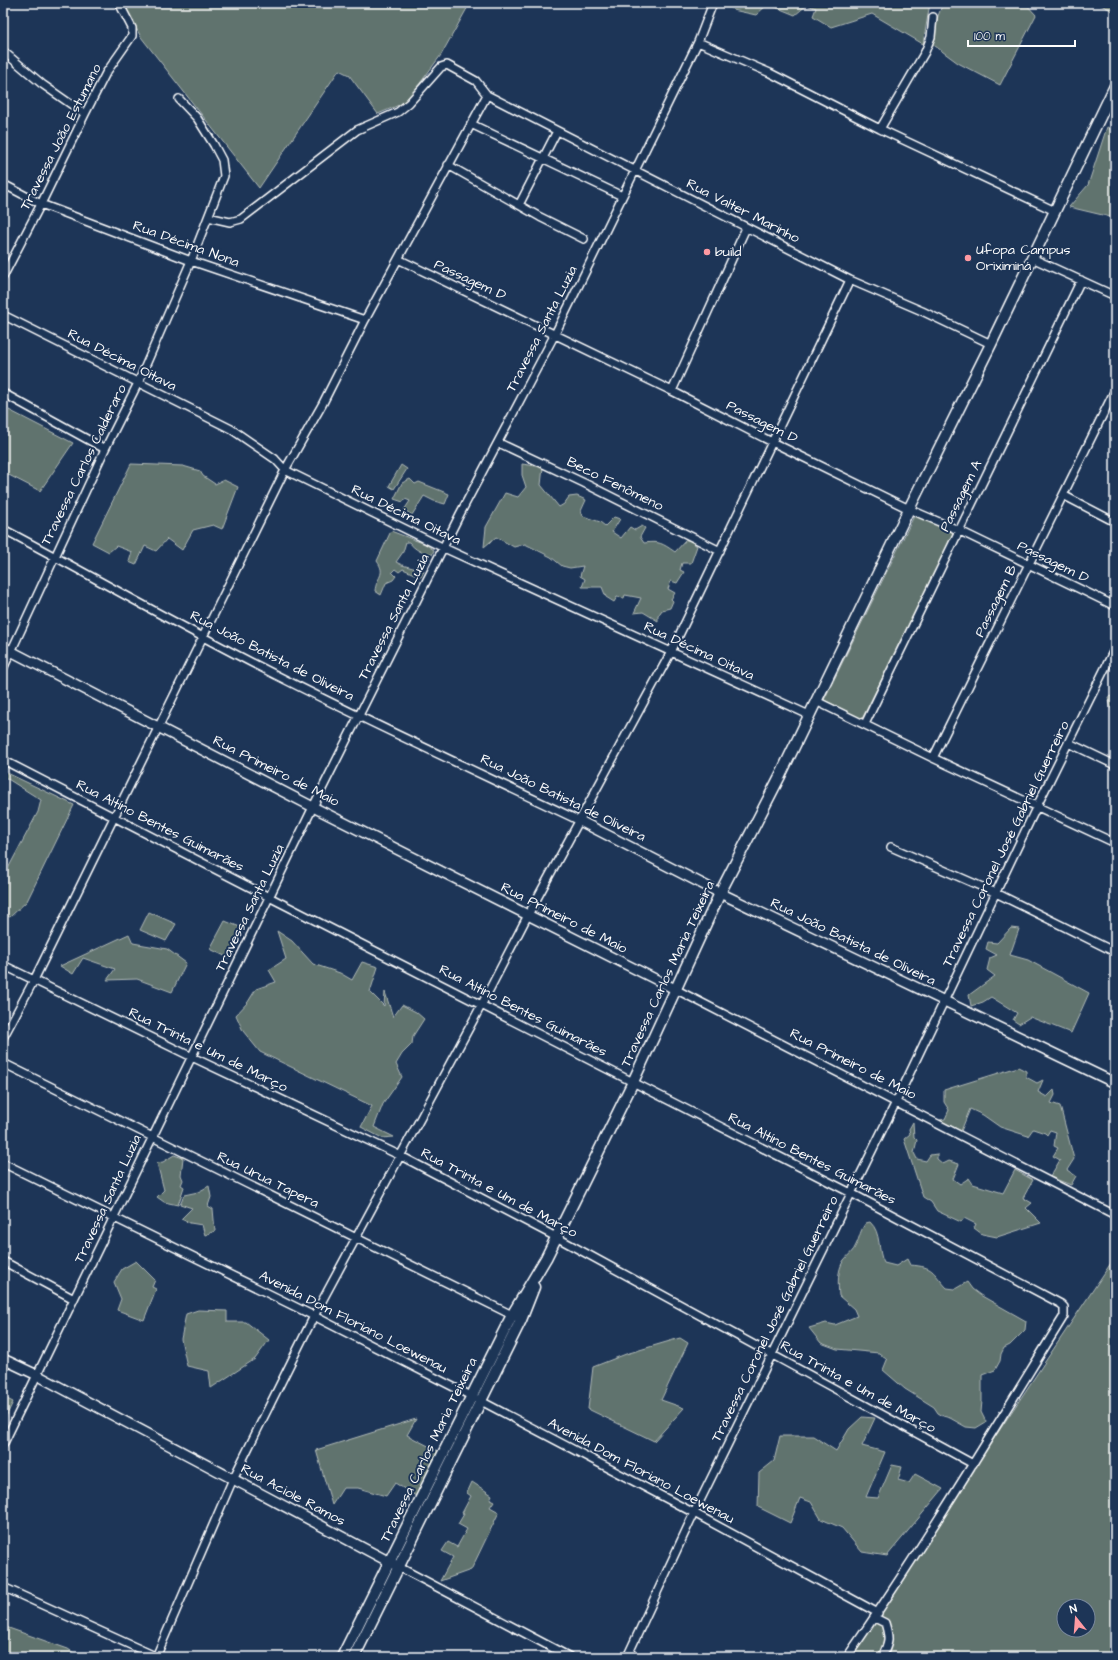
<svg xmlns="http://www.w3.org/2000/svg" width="1118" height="1660" font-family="'Architects Daughter',sans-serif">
<rect width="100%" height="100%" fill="#1d3557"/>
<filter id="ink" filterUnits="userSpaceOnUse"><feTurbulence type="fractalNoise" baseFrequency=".025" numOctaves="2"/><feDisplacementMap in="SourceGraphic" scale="8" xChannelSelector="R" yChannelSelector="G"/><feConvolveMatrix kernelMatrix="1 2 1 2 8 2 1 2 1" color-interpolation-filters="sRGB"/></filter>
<g filter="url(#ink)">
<path fill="#60736e" stroke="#b0b9b6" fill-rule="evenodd" d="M 122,3 L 470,3 L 441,55 L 406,102 L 378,114 L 349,75 L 339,70 L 259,188 L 141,37 Z
M 727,3 L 930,3 L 923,44 L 872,14 L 831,27 L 813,16 L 816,8 L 807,5 L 795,15 L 768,4 L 756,15 L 733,10 Z
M 943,3 L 1025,3 L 1036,15 L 1000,85 L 958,63 L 931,43 L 938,16 Z
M 1097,3 L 1115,3 L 1115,12 Z
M 1107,127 L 1115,130 L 1115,218 L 1069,207 L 1088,185 Z
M 3,407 L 73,443 L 40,491 L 3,472 Z
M 131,464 L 183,466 L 200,471 L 203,476 L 215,484 L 224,480 L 238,487 L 222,529 L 213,525 L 193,530 L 182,550 L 167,539 L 156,551 L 145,546 L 136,565 L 129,562 L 132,552 L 116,546 L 109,552 L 92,543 Z
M 522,464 L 543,467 L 541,485 L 559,507 L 564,504 L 569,497 L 577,496 L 586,500 L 581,511 L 583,516 L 600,522 L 605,526 L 614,517 L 620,519 L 612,532 L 621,538 L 630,527 L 635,530 L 642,526 L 645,528 L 640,537 L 644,543 C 659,541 662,543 675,552 L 686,540 L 689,540 L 697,546 L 691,563 L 682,563 L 680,570 L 684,572 L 677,583 L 671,581 L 668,589 L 675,593 L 671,599 L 673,601 L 670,608 L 662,610 L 658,616 L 658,621 L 643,612 L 634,613 L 641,598 L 625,595 L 624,598 L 617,597 L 614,602 L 606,597 L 602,587 L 582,587 L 585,579 L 580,576 L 583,566 L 570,568 L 562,566 L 551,557 L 525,544 L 514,547 L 496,537 L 484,547 L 486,527 L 505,493 L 518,497 L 526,487 L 522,475 Z
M 401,465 L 407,469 L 394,489 L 389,486 Z
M 410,479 L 415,484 L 419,482 L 449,494 L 445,504 L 434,501 L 424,496 L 412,515 L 404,510 L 410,501 L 405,499 L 403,502 L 394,499 L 402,483 Z
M 915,514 L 954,532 L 862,719 L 824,700 Z
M 391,531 L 425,544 L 434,550 L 432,555 C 422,553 415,550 409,542 L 406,542 L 403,552 L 396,562 L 402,565 L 424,571 L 421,577 L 403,569 L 399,572 L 395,569 L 392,572 L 396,576 L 393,580 L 386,583 L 381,595 L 375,591 C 376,577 387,575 377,561 Z
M 1115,695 L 1115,722 L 1108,697 Z
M 3,771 L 74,805 L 27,901 L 10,917 L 3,915 L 3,876 L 4,876 L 38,812 L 41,800 L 3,776 Z
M 149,912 L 176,924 L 166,941 L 140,930 Z
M 225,921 L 245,929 L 229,958 L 210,949 Z
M 1011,928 L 1019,929 L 1010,955 L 1028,960 L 1089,993 L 1071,1033 L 1030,1017 L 1019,1024 L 1013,1020 L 1017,1013 L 991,997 L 983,1002 L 971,1006 L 969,995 L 995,976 L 987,970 L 990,958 L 997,955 L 986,949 L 988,942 L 997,943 Z
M 277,931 L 292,941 L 313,964 L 340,973 L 352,980 L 362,962 L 378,967 L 370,992 L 384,1006 L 385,992 L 393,1017 L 402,1005 L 416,1012 L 424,1019 L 413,1036 L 412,1044 L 402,1054 L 396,1064 L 402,1077 L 383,1104 L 374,1127 L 394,1137 L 382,1138 L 361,1127 L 372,1106 L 260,1052 L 243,1031 L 236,1015 L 248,1002 L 256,989 L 276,982 L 269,970 L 286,959 Z
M 129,934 L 133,943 L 167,949 L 186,963 L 172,992 L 137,979 L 107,980 L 115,969 L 83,958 L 73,974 L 60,966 Z
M 1018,1067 L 1026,1071 L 1026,1077 L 1037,1083 L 1043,1080 L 1038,1092 L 1047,1097 L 1054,1090 L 1055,1095 L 1051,1103 L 1060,1106 L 1074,1159 L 1067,1170 L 1076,1176 L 1071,1185 L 1050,1177 L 1060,1160 L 1053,1156 L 1058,1148 L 1054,1146 L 1056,1132 L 1050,1130 L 1047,1135 L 1045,1133 L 1033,1129 L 1028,1136 L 1000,1127 L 983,1115 L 970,1109 L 961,1131 L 940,1120 L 945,1119 L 949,1110 L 944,1102 L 944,1090 Z
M 913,1122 L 914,1137 L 917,1140 L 914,1153 L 917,1159 L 926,1161 L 930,1155 L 937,1154 L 937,1159 L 943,1164 L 949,1161 L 959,1164 L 953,1179 L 960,1184 L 969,1178 L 973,1184 L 1003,1193 L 1015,1170 L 1033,1180 L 1023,1198 L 1032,1203 L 1026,1208 L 1041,1223 L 997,1237 L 982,1234 L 974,1228 L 976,1224 L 964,1218 L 961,1222 L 937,1211 L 931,1202 L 923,1197 L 904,1139 L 910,1134 L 909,1129 Z
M 174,1155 L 183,1158 L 181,1175 L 183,1180 L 181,1185 L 184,1187 L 178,1205 L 164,1202 L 157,1197 L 164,1190 L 157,1163 L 163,1162 Z
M 209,1186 L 211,1197 L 208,1206 L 213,1209 L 215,1231 L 205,1235 L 202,1225 L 190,1223 L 181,1219 L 192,1208 L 180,1204 L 184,1195 L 198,1192 Z
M 870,1222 C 882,1233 877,1251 884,1263 L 896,1266 L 907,1259 L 910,1265 C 935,1267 931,1271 947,1288 L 955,1289 L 967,1282 L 972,1289 L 980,1295 L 1026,1321 L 1025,1330 L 1010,1345 L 1004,1348 L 1001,1354 L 1000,1361 L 995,1370 L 982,1375 L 982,1401 L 981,1412 L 986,1422 L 976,1428 L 966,1427 L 950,1418 L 943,1416 L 938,1413 L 934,1407 L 905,1389 L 883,1370 L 887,1360 L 879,1353 L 837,1349 L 821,1343 L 809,1328 L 826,1323 L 835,1325 L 857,1316 L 854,1309 L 839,1296 C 838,1284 837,1270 844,1260 C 848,1255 854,1251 856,1245 C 860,1237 860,1230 866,1223 Z
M 1115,1257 L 1115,1657 L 848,1657 ZM 1064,1606 L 1088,1606 L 1088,1630 L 1064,1630 Z
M 136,1261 L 155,1280 L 152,1287 L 156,1289 L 144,1320 L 117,1310 L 121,1299 L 114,1282 L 122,1269 Z
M 198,1310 L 227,1311 L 227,1322 L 246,1322 L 269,1340 L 255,1359 L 211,1388 L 209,1371 L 187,1366 L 181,1339 L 186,1314 Z
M 680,1338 L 688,1343 L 661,1400 L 684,1408 L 654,1441 L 588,1409 L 593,1367 L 626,1354 Z
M 3,1397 L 13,1402 L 4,1421 L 3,1420 Z
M 862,1417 L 875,1418 L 862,1446 L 885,1452 L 866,1497 L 878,1498 L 892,1465 L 902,1467 L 898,1480 L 909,1483 L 915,1474 L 943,1489 L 887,1556 L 862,1552 L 842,1528 L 821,1519 L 811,1502 L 800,1498 L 790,1523 L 758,1507 L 759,1473 L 774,1461 L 780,1436 L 813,1436 L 836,1451 L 849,1429 Z
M 416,1419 L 407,1435 L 442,1453 L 416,1496 L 395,1483 L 386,1496 L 358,1488 L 343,1488 L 332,1505 L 316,1450 Z
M 472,1482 L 492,1495 L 490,1499 L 494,1501 L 490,1507 L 499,1512 L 471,1570 L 440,1581 L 453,1557 L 442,1551 L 448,1542 L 457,1547 L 467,1529 L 458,1524 L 464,1514 L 462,1513 L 471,1496 L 467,1493 Z
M 3,1626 L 68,1649 L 80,1657 L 3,1657 Z"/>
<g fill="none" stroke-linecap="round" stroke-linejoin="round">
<g stroke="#fff" stroke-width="10">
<path id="minor" d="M 698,42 L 770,73 L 880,129 L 1055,211
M 3,51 L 42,84 L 85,114
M 471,124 L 622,196
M 880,129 L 925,52 L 931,37 L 933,17
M 448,165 L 540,217 L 584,239
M 3,184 L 41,204 L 191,261 L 365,320
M 519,205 L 557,131
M 208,217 L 230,222 L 241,219 L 357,130 L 398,112 L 409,103 L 441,67 L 447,65 L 476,81 L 487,95 L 850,280 L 922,311 L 991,344
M 1032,258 L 1115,296
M 398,259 L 672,391 L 772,442 L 909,509 L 958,530 L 1115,606
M 3,277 L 41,204 L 85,114 L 106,73 L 132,36 L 132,28 L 119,3
M 3,315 L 231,429 L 275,459 L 285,470 L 444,548 L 809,715
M 672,391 L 746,228
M 3,393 L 105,449
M 499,443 L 584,483 L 720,551
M 1063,495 L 1115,522
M 3,529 C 70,564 136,602 203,637 C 326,703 454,761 580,821
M 3,669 L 105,449 L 138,383 L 191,261 L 224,176 L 222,160 L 214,145 L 197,118 L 179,99
M 816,701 L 933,758 L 1115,843
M 865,724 L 1081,280
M 1069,743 L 1115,765
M 933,758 L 1115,390
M 3,760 L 269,897 L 851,1193 L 1061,1304 L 1064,1307 L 1064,1316 C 993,1431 924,1546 847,1657
M 891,847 L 996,893 L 1115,952
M 3,965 L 192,1057 L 401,1156 L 556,1237 L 973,1464
M 677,990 L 1113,1214
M 3,1038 L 34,980 L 285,470 L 322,405 L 365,320 L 487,95
M 3,1063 L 516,1317
M 3,1163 L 314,1316 L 481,1401 L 694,1513 L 878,1613
M 3,1261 L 74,1299
M 3,1445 L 313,807 L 460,514 L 555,334 L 698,42 L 713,3
M 399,1567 L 570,1657
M 3,1587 L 157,1657
M 875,1618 L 885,1623 C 890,1639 889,1643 882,1657
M 156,1657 L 233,1479 L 314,1316 L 482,1004 L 528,915 L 671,652 L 850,280
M 627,1657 L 694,1513 L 896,1102 L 1037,806 L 1115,648"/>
</g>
<g stroke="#fff" stroke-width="12">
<path id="tertiary" d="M 3,647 L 313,807 L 677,990
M 580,821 L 720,893 L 1115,1083
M 3,1359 L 37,1375 L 399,1567"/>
</g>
<g stroke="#fff" stroke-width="13">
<path id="secondary" d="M 342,1657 L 512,1315 L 546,1258 L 633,1082 L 720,893 L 780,776 L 909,509 L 991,344 L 1115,86
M 354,1657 L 521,1320 L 534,1287"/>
</g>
<use href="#minor" stroke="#1d3557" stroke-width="7"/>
<use href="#tertiary" stroke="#1d3557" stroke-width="9"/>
<use href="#secondary" stroke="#1d3557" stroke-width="10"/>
</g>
</g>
<g fill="#ff9aa2" stroke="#1d3557" stroke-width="1.5">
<circle cx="707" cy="252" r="4"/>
<circle cx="968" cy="258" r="4"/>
</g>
<g text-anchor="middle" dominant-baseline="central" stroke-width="4" stroke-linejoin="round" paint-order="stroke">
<g font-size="14" fill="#fff" stroke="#1d3557">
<text transform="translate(61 137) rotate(-63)">Travessa João Estumano</text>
<text transform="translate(743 211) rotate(27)">Rua Valter Marinho</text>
<text transform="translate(186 244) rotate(20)">Rua Décima Nona</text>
<text transform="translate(470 280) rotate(25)">Passagem D</text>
<text transform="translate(542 329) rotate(-63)">Travessa Santa Luzia</text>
<text transform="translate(122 360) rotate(27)">Rua Décima Oitava</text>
<text transform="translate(762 422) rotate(27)">Passagem D</text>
<text transform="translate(84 465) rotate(-64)">Travessa Carlos Calderaro</text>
<text transform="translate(615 484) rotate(26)">Beco Fenômeno</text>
<text transform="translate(961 496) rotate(-64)">Passagem A</text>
<text transform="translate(406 515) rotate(26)">Rua Décima Oitava</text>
<text transform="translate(1053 562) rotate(26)">Passagem D</text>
<text transform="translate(996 601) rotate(-64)">Passagem B</text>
<text transform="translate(394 617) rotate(-63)">Travessa Santa Luzia</text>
<text transform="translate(699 651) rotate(25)">Rua Décima Oitava</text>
<text transform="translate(272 656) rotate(27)">Rua João Batista de Oliveira</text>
<text transform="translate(276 771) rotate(27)">Rua Primeiro de Maio</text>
<text transform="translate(563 798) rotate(26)">Rua João Batista de Oliveira</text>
<text transform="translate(160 826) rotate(27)">Rua Altíno Bentes Guimarães</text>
<text transform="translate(1006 844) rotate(-64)">Travessa Coronel José Gabriel Guerreiro</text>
<text transform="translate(250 908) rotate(-64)">Travessa Santa Luzia</text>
<text transform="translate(564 918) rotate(27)">Rua Primeiro de Maio</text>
<text transform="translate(853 942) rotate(26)">Rua João Batista de Oliveira</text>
<text transform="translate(668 974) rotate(-65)">Travessa Carlos Maria Teixeira</text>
<text transform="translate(523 1011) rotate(27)">Rua Altíno Bentes Guimarães</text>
<text transform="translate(208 1050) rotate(26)">Rua Trinta e Um de Março</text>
<text transform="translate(853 1064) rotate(27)">Rua Primeiro de Maio</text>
<text transform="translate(812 1159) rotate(27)">Rua Altíno Bentes Guimarães</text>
<text transform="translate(268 1180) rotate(26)">Rua Urua Tapera</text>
<text transform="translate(499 1193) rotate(28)">Rua Trinta e Um de Março</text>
<text transform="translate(108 1199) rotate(-65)">Travessa Santa Luzia</text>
<text transform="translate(775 1319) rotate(-64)">Travessa Coronel José Gabriel Guerreiro</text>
<text transform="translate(353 1322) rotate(27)">Avenida Dom Floriano Loewenau</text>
<text transform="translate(858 1387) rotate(29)">Rua Trinta e Um de Março</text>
<text transform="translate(429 1450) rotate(-64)">Travessa Carlos Maria Teixeira</text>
<text transform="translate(641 1471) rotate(28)">Avenida Dom Floriano Loewenau</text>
<text transform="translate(293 1495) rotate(28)">Rua Aciole Ramos</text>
</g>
<g font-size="14" fill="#fff" stroke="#1d3557" text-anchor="start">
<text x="976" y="250">Ufopa Campus<tspan x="976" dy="16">Oriximiná</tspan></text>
<text x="715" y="252">build</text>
</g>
</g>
<rect width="1118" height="1660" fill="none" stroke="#1d3557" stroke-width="16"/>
<rect x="8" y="8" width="1102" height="1644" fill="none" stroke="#fff" stroke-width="1.5" filter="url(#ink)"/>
<g transform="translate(1076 1618) rotate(343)"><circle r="19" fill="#1d3557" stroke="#77869a"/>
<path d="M0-3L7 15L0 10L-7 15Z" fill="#ff9aa2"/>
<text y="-6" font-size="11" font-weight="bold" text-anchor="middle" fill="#ffffff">N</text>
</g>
<path d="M968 40v6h107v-6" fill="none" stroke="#ffffff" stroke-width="2"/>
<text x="974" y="40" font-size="12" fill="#ffffff" stroke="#1d3557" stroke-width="3" paint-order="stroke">100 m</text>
</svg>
